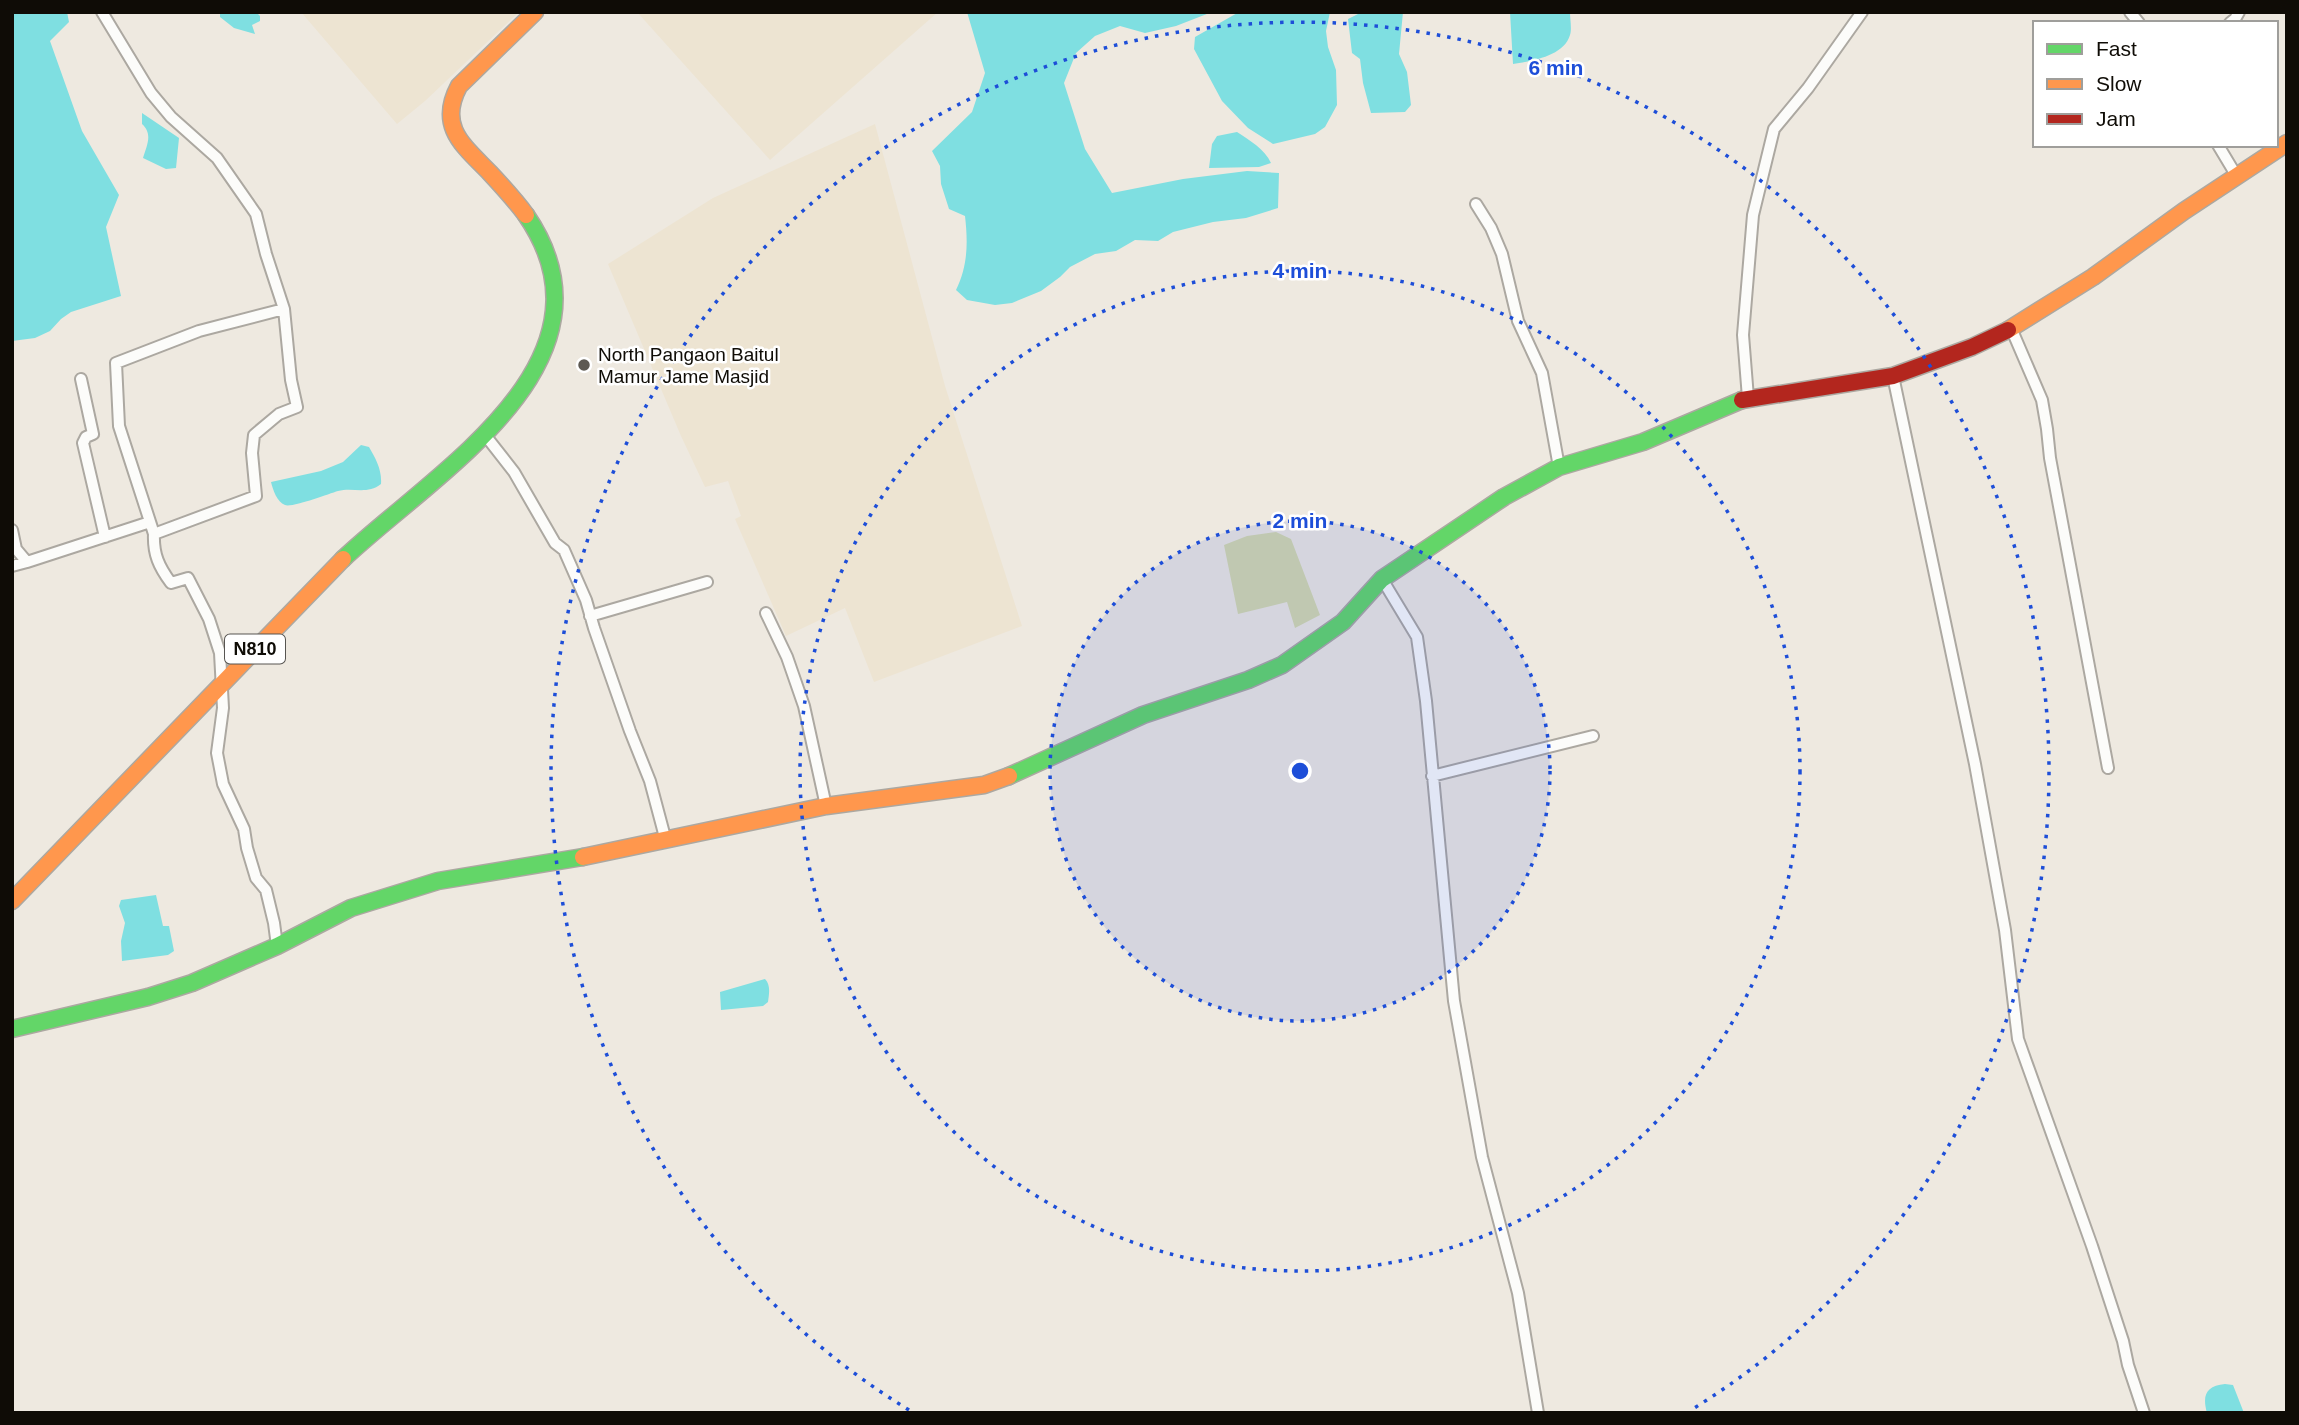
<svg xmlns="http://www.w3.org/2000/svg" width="2299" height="1425" font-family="Helvetica,sans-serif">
<rect width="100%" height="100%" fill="#eee9e0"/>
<path fill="#ede4d2" d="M 301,12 L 519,12 L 425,101 L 397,124 Z
M 637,12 L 938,12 L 770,160 Z
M 875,124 L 945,386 L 1022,626 L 874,682 L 845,608 L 786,636 L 735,519 L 741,516 L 728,481 L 705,487 L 681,436 L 608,264 L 713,198 Z"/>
<path fill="#d7daac" d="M 1276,532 L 1291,539 L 1320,615 L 1295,628 L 1287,602 L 1238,614 L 1224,545 L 1247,536 Z"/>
<path fill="#7fdfe1" d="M 12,12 L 67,12 L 69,22 L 50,41 L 82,131 L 119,195 L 106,227 L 121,296 L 71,312 L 61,319 L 50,331 L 35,338 L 12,341 Z
M 220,12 L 256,12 L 260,16 L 260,21 L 252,25 L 255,34 L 234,28 L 220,17 Z
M 967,12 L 1212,12 L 1176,26 L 1145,33 L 1120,26 L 1095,36 L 1076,53 L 1064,83 L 1085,149 L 1112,193 L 1183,179 L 1247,171 L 1279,173 L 1278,208 L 1246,218 L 1213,222 L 1173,232 L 1158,241 L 1135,240 L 1116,251 L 1095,254 L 1070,267 L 1060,277 L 1041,291 L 1012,303 L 995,305 L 967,300 L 956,290 C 968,266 968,242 965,216 L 949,209 L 941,184 L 940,166 L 932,151 L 972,112 L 985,73 Z
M 1239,12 L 1330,12 L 1326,31 L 1328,47 L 1336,70 L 1337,105 L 1325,127 L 1315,134 L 1273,144 L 1248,128 L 1222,101 L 1194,49 L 1195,37 Z
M 1368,12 L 1403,12 L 1399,54 L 1407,72 L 1411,105 L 1405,112 L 1371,113 L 1363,83 L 1360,59 L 1352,53 L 1348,19 L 1360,13 Z
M 1510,12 L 1570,12 C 1570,19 1572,29 1570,35 C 1564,56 1532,61 1513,64 Z
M 142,113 L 179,138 L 176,168 L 166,169 L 143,158 C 147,145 153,134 142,124 Z
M 1237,132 C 1249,140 1265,149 1271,163 L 1259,167 L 1209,168 L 1212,144 L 1217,136 Z
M 361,445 L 369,447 C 376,459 382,470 381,484 C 367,495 353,487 338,491 C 328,494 292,508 285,505 C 277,502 273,490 271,482 L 321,471 L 343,462 Z
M 156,895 L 163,926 L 169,926 L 174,951 L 168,955 L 122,961 L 121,941 L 125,923 L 119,906 L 121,900 Z
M 765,979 C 771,985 769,994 768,1002 L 763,1006 L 721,1010 L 720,992 Z
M 2225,1384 L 2233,1385 L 2244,1413 L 2207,1413 C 2202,1395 2206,1386 2225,1384 Z"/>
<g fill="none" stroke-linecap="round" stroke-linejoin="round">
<g stroke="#aca8a1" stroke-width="14">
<path id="street" d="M 102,12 L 151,93 L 171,117 L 217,158 L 256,214 L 266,254 L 284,309 L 291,380 L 297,407 L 279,414 L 254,435 L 252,453 L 256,496 L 154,534 C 153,554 159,567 171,583 L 188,578 L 209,619 L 220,653 L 223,708 L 217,753 L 223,784 L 244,829 L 247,848 L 256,878 L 266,890 L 274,923 L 277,946
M 2130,12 L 2139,23
M 2230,23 L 2235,19 L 2239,12
M 2218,145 L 2236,175
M 1476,204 L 1491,228 L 1502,254 L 1518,321 L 1542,373 L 1559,467
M 2011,328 L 2042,400 L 2047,429 L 2050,458 L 2108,768
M 1893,376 L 1975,764 L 2005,930 L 2018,1039 L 2092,1246 L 2123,1341 L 2128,1365 L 2144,1413
M 81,379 L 93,434 L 86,437 L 83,443 L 105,537
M 1748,398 L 1743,335 L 1753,215 L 1774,129 L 1808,88 L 1862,12
M 485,435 L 514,472 L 555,543 L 564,550 L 586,600 L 594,628 L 630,731 L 650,781 L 666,841
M 12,530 L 16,549 L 27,562 L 150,522
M 154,534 L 119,426 L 116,363 L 199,331 L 284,309
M 12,566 L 27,562
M 1382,579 L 1417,637 L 1426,701 L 1454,1001 L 1482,1157 L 1518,1293 L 1538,1413
M 766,613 L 787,657 L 804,706 L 826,806
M 590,616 L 707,582
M 1432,776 L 1593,736"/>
</g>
<g stroke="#aca8a1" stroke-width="19">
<path id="fast" d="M 343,559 C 435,472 627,362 526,215
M 1009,776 L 1143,715 L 1248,680 L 1282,665 L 1343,622 L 1382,579 L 1504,497 L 1559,467 L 1643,442 L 1742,400
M 12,1029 L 148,997 L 192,983 L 277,946 L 351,908 L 438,881 L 583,857"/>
</g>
<g stroke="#aca8a1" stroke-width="19">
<path id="slow" d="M 526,215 C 515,200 503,187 490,173 C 464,146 437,127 459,86 L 535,12
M 2008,330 L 2093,277 L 2184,211 L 2287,143
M 583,857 L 826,806 L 984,785 L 1009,776
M 12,901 L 343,559"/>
</g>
<g stroke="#aca8a1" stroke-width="19">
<path id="jam" d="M 1742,400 L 1893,376 L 1972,347 L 2008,330"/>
</g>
<use href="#street" stroke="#fcfcfa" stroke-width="10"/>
<use href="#fast" stroke="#63d668" stroke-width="16"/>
<use href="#slow" stroke="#ff974d" stroke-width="16"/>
<use href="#jam" stroke="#b3261e" stroke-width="16"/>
</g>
<circle cx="1300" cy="771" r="250" fill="#1d4ed8" fill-opacity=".12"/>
<g fill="none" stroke="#1d4ed8" stroke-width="3.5" stroke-dasharray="3.5 7">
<circle cx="1300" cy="771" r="250"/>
<circle cx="1300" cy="771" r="500"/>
<path d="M909 1410A749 749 0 1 1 1691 1410"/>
</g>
<circle fill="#5d5952" stroke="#fff" stroke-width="2.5" cx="584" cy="365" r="7"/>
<g text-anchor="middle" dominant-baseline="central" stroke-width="5" stroke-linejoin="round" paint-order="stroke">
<rect fill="#fff" stroke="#575551" stroke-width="2" x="225" y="634.5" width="60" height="29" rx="5"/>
<g font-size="18" font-weight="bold" fill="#0f0c06">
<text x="255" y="649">N810</text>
</g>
<g font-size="19" fill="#0f0c06" stroke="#fff" text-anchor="start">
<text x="598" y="354">North Pangaon Baitul<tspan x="598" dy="22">Mamur Jame Masjid</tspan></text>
</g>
</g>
<circle cx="1300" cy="771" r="10" fill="#1d4ed8" stroke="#fff" stroke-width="3.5"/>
<g font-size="21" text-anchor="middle" font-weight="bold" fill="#1d4ed8" stroke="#fff" stroke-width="5" stroke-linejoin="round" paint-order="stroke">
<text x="1556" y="75">6 min</text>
<text x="1300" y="278">4 min</text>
<text x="1300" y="528">2 min</text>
</g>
<rect width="2299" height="1425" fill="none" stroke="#0f0c06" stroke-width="28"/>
<rect x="2033" y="21" width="245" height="126" fill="#ffffff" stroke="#9f9e9b" stroke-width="2"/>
<rect x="2047" y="44" width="35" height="10" fill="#63d668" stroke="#9f9e9b" stroke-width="2"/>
<text x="2096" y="56" font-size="21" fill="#0f0c06">Fast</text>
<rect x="2047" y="79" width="35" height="10" fill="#ff974d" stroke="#9f9e9b" stroke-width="2"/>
<text x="2096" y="91" font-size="21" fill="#0f0c06">Slow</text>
<rect x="2047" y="114" width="35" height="10" fill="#b3261e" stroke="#9f9e9b" stroke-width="2"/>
<text x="2096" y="126" font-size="21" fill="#0f0c06">Jam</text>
</svg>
